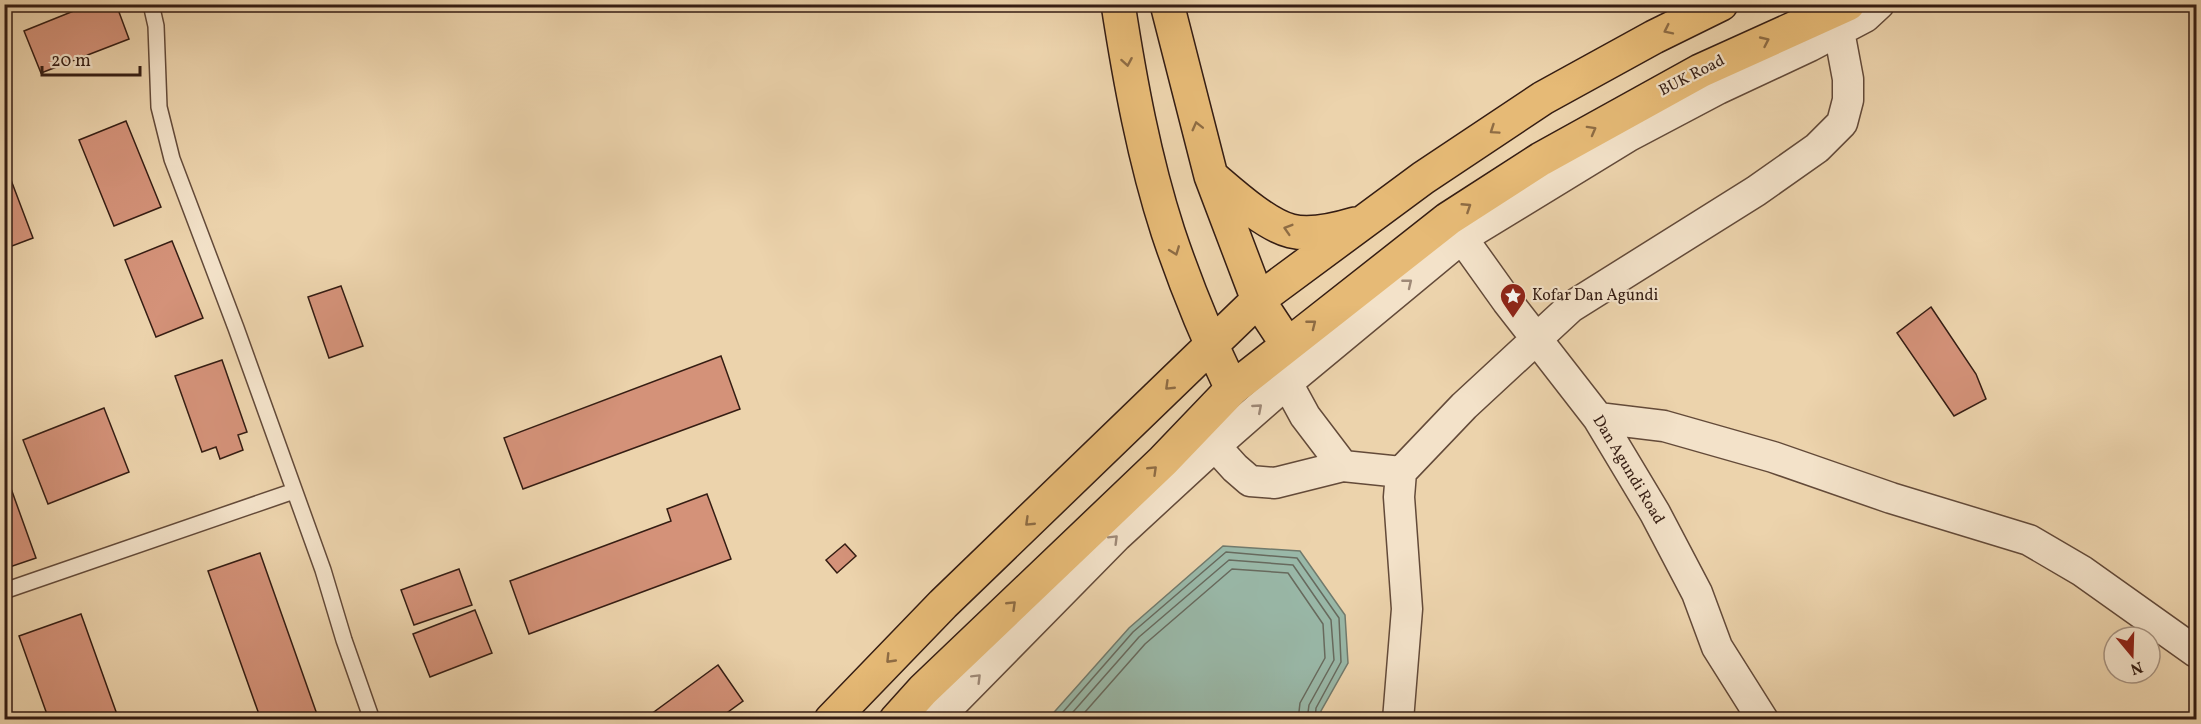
<svg xmlns="http://www.w3.org/2000/svg" width="2201" height="724" font-family="Vollkorn,serif">
<rect width="100%" height="100%" fill="#ecd3ac"/>
<filter id="stains"><feTurbulence type="fractalNoise" baseFrequency=".00333" numOctaves="4"/><feColorMatrix values="0 0 0 0 .2 0 0 0 0 .09 0 0 0 0 .02 0 0 0 .5 -.17"/></filter>
<radialGradient id="worn" r=".72"><stop offset=".6" stop-color="#630" stop-opacity="0"/><stop offset="1" stop-color="#630" stop-opacity=".3"/></radialGradient>
<path fill="#99b8a8" stroke="#717a6c" stroke-width="1.5" d="M 1223,546 L 1300,551 L 1345,615 L 1348,663 L 1321,711 L 1321,719 L 1048,719 L 1129,628 Z"/>
<g fill="none" stroke-linecap="round" stroke-linejoin="round">
<path stroke="#676a5e" stroke-width="1.5" d="M 1056,720 L 1133,632 L 1226,552 L 1297,558 L 1339,618 L 1341,662 L 1316,708 L 1315,720
M 1066,720 L 1139,637 L 1229,560 L 1293,565 L 1331,620 L 1334,660 L 1309,705 L 1307,720
M 1078,720 L 1145,644 L 1232,569 L 1288,573 L 1323,624 L 1325,658 L 1300,703 L 1298,720"/>
</g>
<path fill="#d49279" stroke="#351d13" stroke-width="1.5" d="M 91,4 L 116,4 L 129,39 L 41,73 L 24,31 Z
M 126,121 L 161,207 L 114,226 L 79,140 Z
M 11,180 L 33,238 L 4,249 L 4,182 Z
M 172,241 L 203,318 L 156,337 L 125,260 Z
M 341,286 L 363,346 L 329,358 L 308,297 Z
M 1931,307 L 1976,374 L 1986,399 L 1954,416 L 1897,333 Z
M 721,356 L 740,409 L 523,489 L 504,438 Z
M 222,360 L 247,432 L 238,435 L 243,450 L 220,459 L 216,447 L 202,452 L 175,376 Z
M 104,408 L 129,472 L 48,504 L 23,440 Z
M 4,469 L 36,558 L 4,569 Z
M 707,494 L 731,559 L 529,634 L 510,581 L 671,521 L 667,509 Z
M 845,544 L 856,556 L 837,573 L 826,560 Z
M 260,553 L 319,720 L 261,720 L 208,571 Z
M 459,569 L 472,605 L 414,625 L 401,590 Z
M 475,610 L 492,653 L 430,677 L 413,634 Z
M 81,614 L 119,720 L 49,720 L 19,636 Z
M 718,665 L 743,701 L 717,720 L 643,720 Z"/>
<g fill="none" stroke-linecap="round" stroke-linejoin="round">
<g stroke="#634a39" stroke-width="18">
<path id="service" d="M 151,4 L 156,26 L 159,107 L 172,159 L 236,328 L 323,570 L 344,640 L 372,720
M 4,591 L 294,491"/>
</g>
<g stroke="#634a39" stroke-width="33">
<path id="minor" d="M 1462,238 L 1507,301 L 1598,418 L 1655,513 L 1697,593 L 1717,647 L 1763,720
M 1287,383 L 1305,416 L 1343,466
M 1598,418 L 1664,426 L 1773,457 L 1891,498 L 2029,540 L 2082,571 L 2196,652
M 1215,446 L 1235,468 L 1250,481 L 1275,483 L 1343,466 L 1401,472
M 936,720 L 1117,536 L 1207,453 L 1287,383 L 1462,238 L 1629,136 L 1718,89 L 1810,46 L 1865,17 L 1879,4
M 1398,720 L 1407,609 L 1399,497 L 1401,472 L 1464,406 L 1571,307 L 1756,191 L 1817,148 L 1842,123 L 1848,100 L 1848,79 L 1839,31"/>
</g>
<g stroke="#351d13" stroke-width="36">
<path id="primary" d="M 1118,4 C 1130,81 1144,158 1168,232 C 1186,286 1208,339 1232,389
M 1167,4 L 1211,176 L 1258,300 L 1287,344
M 1211,176 C 1231,193 1266,225 1291,231 C 1311,236 1335,230 1355,224
M 831,720 L 943,604 L 1258,300 L 1423,178 L 1543,98 L 1654,37 L 1721,4
M 896,720 L 923,690 L 1163,461 L 1232,389 L 1448,219 L 1541,159 L 1700,71 L 1848,4"/>
</g>
<use href="#service" stroke="#f3e2c9" stroke-width="15"/>
<use href="#minor" stroke="#f3e2c9" stroke-width="30"/>
<use href="#primary" stroke="#e6ba76" stroke-width="33"/>
</g>
<defs><path id="oneway-chevron" d="M-2-3.5L2.5 0L-2 3.5" fill="none" stroke-width="1.6" stroke-linecap="round" stroke-linejoin="round" transform="scale(1.5)"/></defs>
<g stroke="#8e6c44">
<use href="#oneway-chevron" transform="translate(1668 30) rotate(154)"/>
<use href="#oneway-chevron" transform="translate(1765 41) rotate(-25)"/>
<use href="#oneway-chevron" transform="translate(1127 62) rotate(80)"/>
<use href="#oneway-chevron" transform="translate(1197 126) rotate(-104)"/>
<use href="#oneway-chevron" transform="translate(1494 130) rotate(146)"/>
<use href="#oneway-chevron" transform="translate(1592 130) rotate(-29)"/>
<use href="#oneway-chevron" transform="translate(1467 207) rotate(-33)"/>
<use href="#oneway-chevron" transform="translate(1288 229) rotate(-163)"/>
<use href="#oneway-chevron" transform="translate(1175 251) rotate(69)"/>
<use href="#oneway-chevron" transform="translate(1312 324) rotate(-38)"/>
<use href="#oneway-chevron" transform="translate(1169 386) rotate(136)"/>
<use href="#oneway-chevron" transform="translate(1153 470) rotate(-44)"/>
<use href="#oneway-chevron" transform="translate(1029 522) rotate(136)"/>
<use href="#oneway-chevron" transform="translate(1012 605) rotate(-44)"/>
<use href="#oneway-chevron" transform="translate(890 659) rotate(134)"/>
</g>
<g stroke="#9e8977">
<use href="#oneway-chevron" transform="translate(1408 283) rotate(-39)"/>
<use href="#oneway-chevron" transform="translate(1258 408) rotate(-41)"/>
<use href="#oneway-chevron" transform="translate(1114 539) rotate(-45)"/>
<use href="#oneway-chevron" transform="translate(977 678) rotate(-45)"/>
</g>
<defs>
<g id="sight-pin" transform="scale(1.35)"><path d="M0 17L-7.5 6A9.5 9.5 0 1 1 7.5 6Z" fill="#8f2418" stroke="#f3e2c9"/><path d="M0-6L1.8-2.2L6-1.7L2.9 1.2L3.7 5.4L0 3.3L-3.7 5.4L-2.9 1.2L-6-1.7L-1.8-2.2Z" fill="#fff"/></g>
</defs>
<g fill-rule="evenodd">
<use href="#sight-pin" x="1513" y="296"/>
</g>
<g text-anchor="middle" dominant-baseline="central" stroke-width="4.5" stroke-linejoin="round" paint-order="stroke">
<g font-size="16" fill="#351d13" stroke="#f3e2c9">
<text transform="translate(1692 76) rotate(-27)">BUK Road</text>
<text transform="translate(1628 470) rotate(59)">Dan Agundi Road</text>
</g>
<g font-size="16" fill="#351d13" stroke="#f3e2c9" text-anchor="start">
<text x="1532" y="296">Kofar Dan Agundi</text>
</g>
</g>
<rect width="2201" height="724" fill="none" stroke="#ecd3ac" stroke-width="24"/>
<rect x="6" y="6" width="2189" height="712" fill="none" stroke="#351d13" stroke-width="3"/>
<rect x="12" y="12" width="2177" height="700" fill="none" stroke="#351d13" stroke-width="1.5"/>
<g transform="translate(2132 655) rotate(161)"><circle r="28" fill="#f3e2c9" stroke="#a79380" stroke-width="1.5"/>
<path d="M0-4.5L10 22L0 15L-10 22Z" fill="#8f2418"/>
<text y="-9" font-size="16" font-weight="bold" text-anchor="middle" fill="#351d13">N</text>
</g>
<path d="M42 66v9h98v-9" fill="none" stroke="#351d13" stroke-width="3"/>
<text x="51" y="66" font-size="18" fill="#351d13" stroke="#f3e2c9" stroke-width="4.5" paint-order="stroke">20 m</text>
<rect width="100%" height="100%" filter="url(#stains)"/>
<rect width="100%" height="100%" fill="url(#worn)"/>
</svg>
